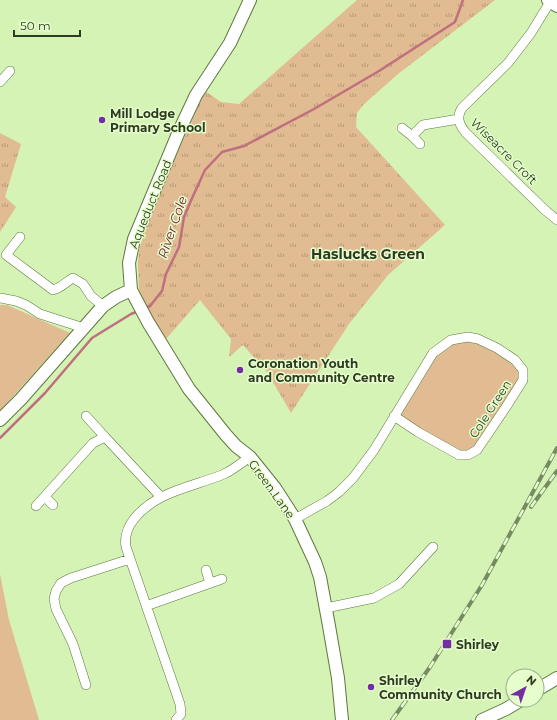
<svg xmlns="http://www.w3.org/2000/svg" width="557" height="720" font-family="Montserrat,sans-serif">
<defs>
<pattern id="park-tufts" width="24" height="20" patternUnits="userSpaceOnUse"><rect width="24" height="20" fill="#e1bb92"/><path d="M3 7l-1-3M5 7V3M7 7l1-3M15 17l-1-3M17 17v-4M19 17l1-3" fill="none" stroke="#b79977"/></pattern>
</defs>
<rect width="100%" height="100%" fill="#d4f3b5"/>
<path fill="#e1bb92" d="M 0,305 L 7,305 L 70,333 L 0,411 Z
M 468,337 L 515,360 L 523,380 L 468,455 L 394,416 L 433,353 Z
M 0,574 L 9,620 L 39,720 L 0,720 Z"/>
<path fill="url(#park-tufts)" d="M 357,0 L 495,0 L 398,74 L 364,104 L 357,113 L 356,127 L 445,225 L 388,275 L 349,324 L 291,413 L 267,372 L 243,345 L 229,357 L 231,339 L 200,300 L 166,339 L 149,314 L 139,291 L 138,262 L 139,250 L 148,222 L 169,172 L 205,91 L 221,102 L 239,104 Z
M 0,133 L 21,144 L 5,197 L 16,207 L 0,232 Z"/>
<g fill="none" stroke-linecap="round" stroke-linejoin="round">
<path stroke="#bf707e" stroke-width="2.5" d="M 145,308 L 150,306 L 162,291 L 166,274 L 179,247 L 184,217 L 193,196 L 205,170 L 222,152 L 244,146 L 314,109 L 379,71 L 455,22 L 463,0
M 0,438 L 45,393 L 92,338 L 131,314 L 139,311"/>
<g stroke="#5e783f" stroke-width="10">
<path id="minor" d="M 550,2 L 531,33 L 508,63 L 462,108 C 456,117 459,125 466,133 L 545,210 L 557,220
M 0,82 L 10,71
M 402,128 L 412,136 L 420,144
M 412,136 L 423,125 L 459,119
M 20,237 L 6,255 L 53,290 C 61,288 67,281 73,278 L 83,284 L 91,296 L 103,306
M 0,298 L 16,301 L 26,305 L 40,314 L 84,328
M 86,416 L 105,437
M 45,497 L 53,505
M 36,506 L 93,443 L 105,437 L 161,497
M 295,519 L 327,501 L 339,492 L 353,478 L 374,450 L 433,353 L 451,340 L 468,337 L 478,339 L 497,348 L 515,360 L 523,370 L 523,380 L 506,407 L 477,450 L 468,455 L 459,455 L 418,432 L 394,416
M 206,570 L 210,583
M 146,606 L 222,579
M 326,608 L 374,598 L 399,584 L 433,547
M 86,685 L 73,644 L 56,609 L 54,599 L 56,591 L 61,583 L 71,578 L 130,559
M 176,720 L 181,714 L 180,704 L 126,547 C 124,536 127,528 134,519 C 156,491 193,487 224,474 C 233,470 241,463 250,457"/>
</g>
<g stroke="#5e783f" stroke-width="14">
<path id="tertiary" d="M 250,0 L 230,43 L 196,95 L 180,129 L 134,239 L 129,263 L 131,290 L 148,322 L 189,389 L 226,435 L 236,446 L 250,457 L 275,488 L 295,519 L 315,562 L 320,577 L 329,626 L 338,678 L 342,720
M 548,0 L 557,6
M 0,420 L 21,399 L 103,306 L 116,297 L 131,290
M 537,690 L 557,678
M 482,720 L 506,709 L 521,700"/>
</g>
<use href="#minor" stroke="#fff" stroke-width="9"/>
<use href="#tertiary" stroke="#fff" stroke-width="12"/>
<g stroke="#768b62" stroke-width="4">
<path id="rail" d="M 531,507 L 557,471
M 392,720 L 430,667 L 482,585 L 557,448"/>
</g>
<use href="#rail" stroke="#e5fecc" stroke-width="2.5" stroke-dasharray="8" stroke-linecap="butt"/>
</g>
<g fill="#752ea1" stroke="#e5fecc" stroke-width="1.5">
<circle cx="102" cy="120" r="4"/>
<circle cx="240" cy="370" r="4"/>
<rect x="442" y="639" width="10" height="10" rx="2"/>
<circle cx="371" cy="687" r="4"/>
</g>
<g text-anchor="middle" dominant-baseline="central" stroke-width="3" stroke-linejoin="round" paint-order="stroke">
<g font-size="12" font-weight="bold" fill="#2e3a21" stroke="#e5fecc" text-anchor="start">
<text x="110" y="113">Mill Lodge<tspan x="110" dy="14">Primary School</tspan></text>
<text x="248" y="363">Coronation Youth<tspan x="248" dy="14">and Community Centre</tspan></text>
<text x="456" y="644">Shirley</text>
<text x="379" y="680">Shirley<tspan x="379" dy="14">Community Church</tspan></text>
</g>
<g font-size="12" fill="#2e3a21" stroke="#e5fecc">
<text transform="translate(504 151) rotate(45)">Wiseacre Croft</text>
<text transform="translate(150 204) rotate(-68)">Aqueduct Road</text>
<text transform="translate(490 409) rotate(-57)">Cole Green</text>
<text transform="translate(272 489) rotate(54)">Green Lane</text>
</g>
<g font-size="13" font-style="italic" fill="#7a1a35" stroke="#e5fecc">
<text transform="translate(172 227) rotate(-71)">River Cole</text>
</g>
<g font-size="14" font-weight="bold" fill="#2e3a21" stroke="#e5fecc">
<text x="368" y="254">Haslucks Green</text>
</g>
</g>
<g transform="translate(525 688) rotate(40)"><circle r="19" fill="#e5fecc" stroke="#9cb088"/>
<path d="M0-3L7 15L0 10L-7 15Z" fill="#752ea1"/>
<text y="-6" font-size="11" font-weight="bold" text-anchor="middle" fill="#2e3a21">N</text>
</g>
<path d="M14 30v6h66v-6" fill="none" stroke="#2e3a21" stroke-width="2"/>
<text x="20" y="30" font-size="12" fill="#2e3a21" stroke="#e5fecc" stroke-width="3" paint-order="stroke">50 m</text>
</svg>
